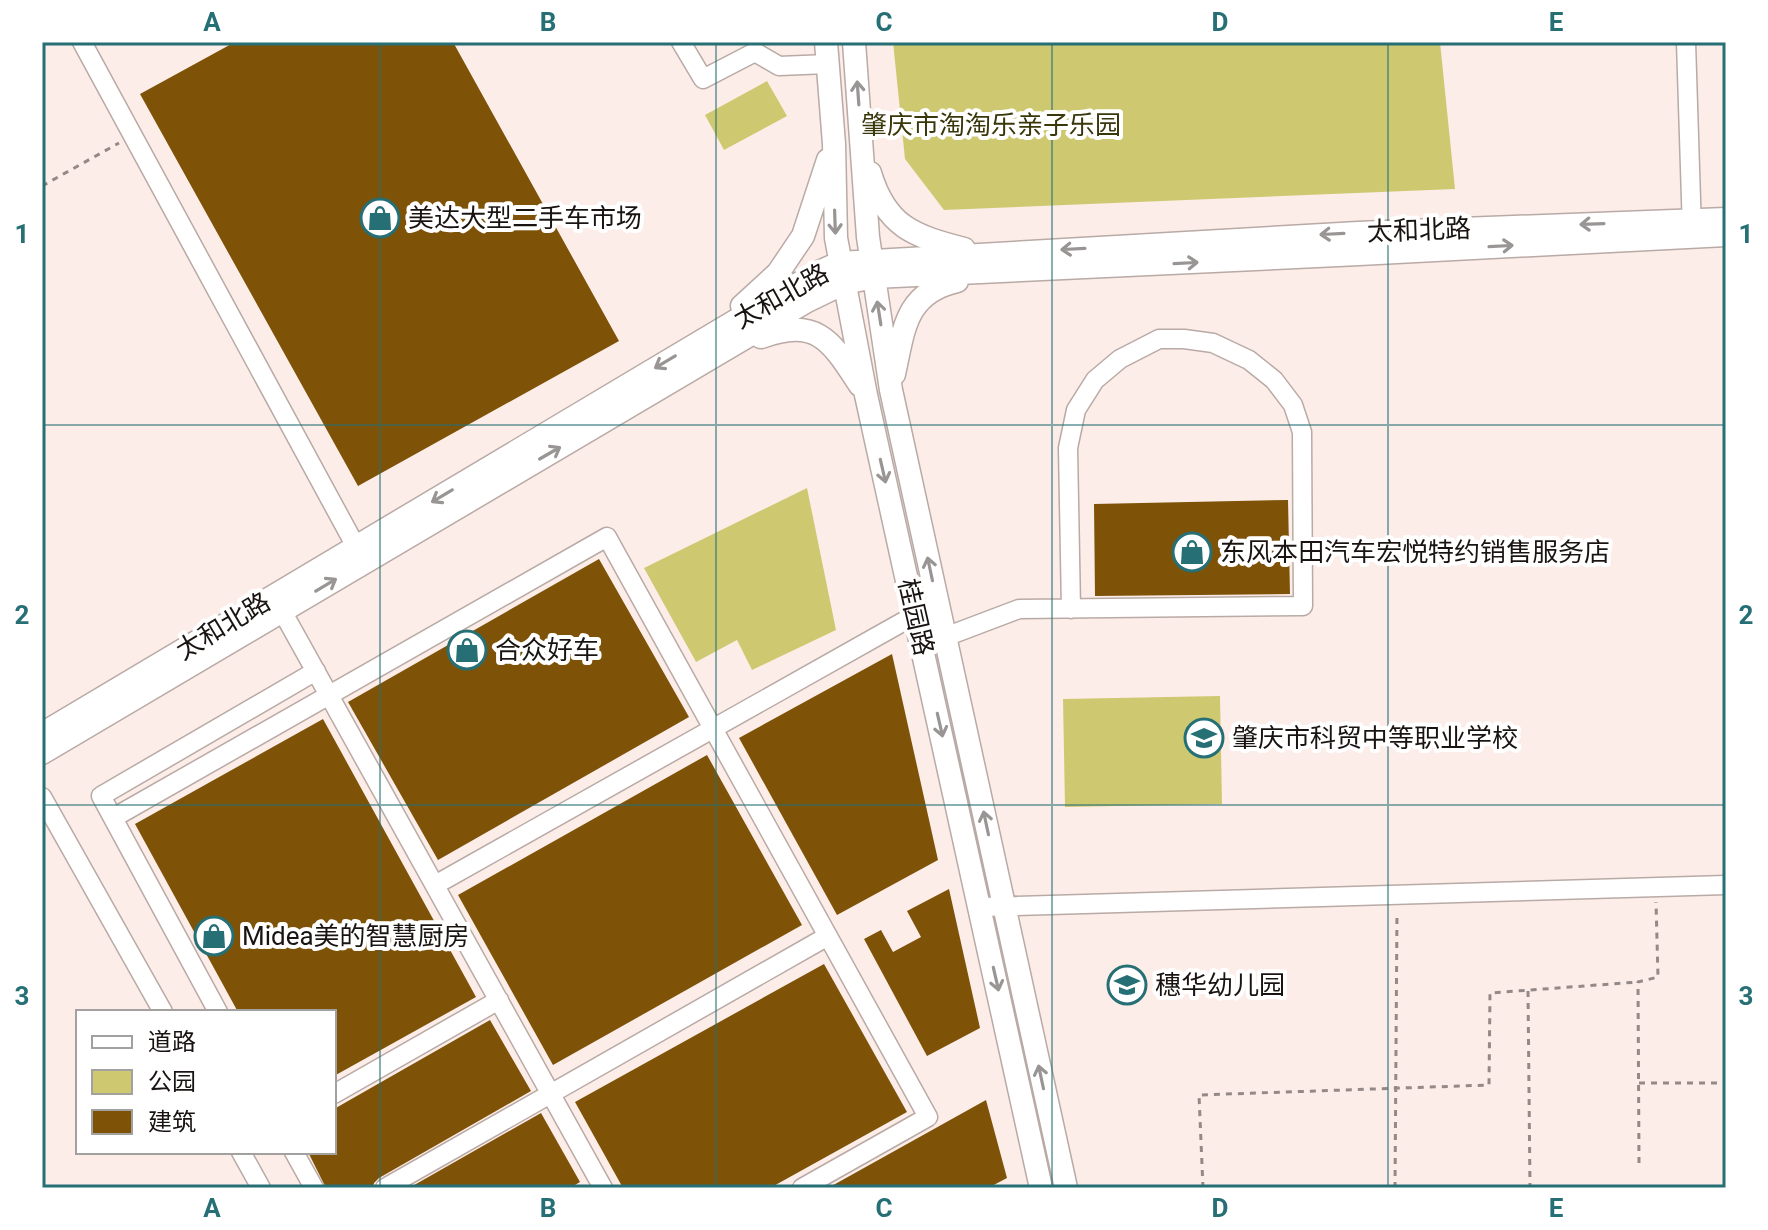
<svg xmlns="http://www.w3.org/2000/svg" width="1768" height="1230" font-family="Roboto,'Noto Sans SC',sans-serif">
<rect width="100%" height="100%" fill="#fdede8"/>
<path fill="#cec971" d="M 893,42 L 1440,42 L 1455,189 L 944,210 L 905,159 Z
M 767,81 L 787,116 L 724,150 L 705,115 Z
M 807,488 L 836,630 L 752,670 L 737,640 L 696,662 L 644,568 Z
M 1220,696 L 1222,804 L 1065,807 L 1063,699 Z"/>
<path fill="#7e5207" d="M 235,42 L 453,42 L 619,341 L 358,486 L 140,94 Z
M 1288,500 L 1290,594 L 1095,596 L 1094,504 Z
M 599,559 L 689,717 L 438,860 L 348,702 Z
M 892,654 L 938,860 L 837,915 L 739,738 Z
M 323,719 L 476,997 L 334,1076 L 334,1012 L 238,1012 L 135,824 Z
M 707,755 L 802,925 L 553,1065 L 458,895 Z
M 949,889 L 980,1028 L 927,1056 L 864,939 L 881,930 L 893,952 L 921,937 L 907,911 Z
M 824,964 L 907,1112 L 770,1188 L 623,1188 L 575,1102 Z
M 490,1020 L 531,1091 L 379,1178 L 374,1183 L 373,1188 L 326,1188 L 308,1152 L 334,1152 L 334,1109 Z
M 986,1100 L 1007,1178 L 988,1188 L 828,1188 Z
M 541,1113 L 580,1182 L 570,1188 L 409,1188 Z"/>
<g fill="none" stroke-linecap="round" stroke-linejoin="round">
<g stroke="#b9aaa5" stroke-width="21">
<path id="minor" d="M 82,42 L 361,556
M 681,42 L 703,79 L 755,52 L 779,66 L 828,64
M 1686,42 L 1692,231
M 276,600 L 603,1188
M 945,637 L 1019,609 L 1303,606 L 1302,432 L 1293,405 L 1274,380 L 1249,360 L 1213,343 L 1184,339 L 1159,339 L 1120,359 L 1095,380 L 1076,410 L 1068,448 L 1071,609
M 42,797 L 163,1012
M 113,818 L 607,537 L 928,1117 L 802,1188
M 435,885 L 915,615
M 980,907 L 1726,885
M 218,1012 L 101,796 L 316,671
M 334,1094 L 499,1000
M 241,1152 L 261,1188
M 294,1152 L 314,1188
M 385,1188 L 828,936"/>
</g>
<g stroke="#b9aaa5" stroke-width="25">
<path id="major" d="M 826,42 L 834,144 L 836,238 L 866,395 L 1041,1188
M 854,42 L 868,237 L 891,390 L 1066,1188
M 870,173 C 886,227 914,236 964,249
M 742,306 L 778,273 L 803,236 L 828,160
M 761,337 C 818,317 831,341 860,385
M 894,374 C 904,329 905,293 957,281
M 42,734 L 732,323 L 817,273 L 839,263 L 1358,233 L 1726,219
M 42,753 L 807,301 L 844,283 L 874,277 L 1359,254 L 1726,235"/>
</g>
<path stroke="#948986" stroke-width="3" stroke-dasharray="6 6" stroke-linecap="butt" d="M 42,186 L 119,143
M 1528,991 L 1530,1188
M 1639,1083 L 1726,1083
M 1639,1163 L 1638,982 L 1658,977 L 1656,902
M 1203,1188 L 1199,1095 L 1489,1085 L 1490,993 L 1638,982
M 1395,1188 L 1397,912"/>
<use href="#minor" stroke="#fff" stroke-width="18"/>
<use href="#major" stroke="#fff" stroke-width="22"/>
</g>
<defs><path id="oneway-shaft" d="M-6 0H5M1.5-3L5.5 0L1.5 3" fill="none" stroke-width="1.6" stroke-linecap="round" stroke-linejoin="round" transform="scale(2)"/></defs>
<g stroke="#989594">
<use href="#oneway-shaft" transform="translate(858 93) rotate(-94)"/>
<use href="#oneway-shaft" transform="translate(835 222) rotate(88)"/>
<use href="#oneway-shaft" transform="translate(1592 224) rotate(178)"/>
<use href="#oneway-shaft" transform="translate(1332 234) rotate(177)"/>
<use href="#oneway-shaft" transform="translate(1501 246) rotate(-3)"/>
<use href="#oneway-shaft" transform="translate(1073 249) rotate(177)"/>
<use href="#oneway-shaft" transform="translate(1186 263) rotate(-3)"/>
<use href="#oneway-shaft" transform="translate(879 313) rotate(-99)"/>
<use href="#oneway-shaft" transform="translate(665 362) rotate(149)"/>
<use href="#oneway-shaft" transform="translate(550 453) rotate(-30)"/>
<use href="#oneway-shaft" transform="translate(883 471) rotate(77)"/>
<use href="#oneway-shaft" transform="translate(442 496) rotate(149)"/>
<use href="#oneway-shaft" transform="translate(930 569) rotate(-102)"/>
<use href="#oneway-shaft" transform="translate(326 585) rotate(-31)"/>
<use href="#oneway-shaft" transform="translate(940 725) rotate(77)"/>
<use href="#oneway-shaft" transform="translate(986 823) rotate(-102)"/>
<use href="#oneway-shaft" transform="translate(996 979) rotate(77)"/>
<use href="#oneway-shaft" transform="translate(1041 1077) rotate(-102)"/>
</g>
<path fill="none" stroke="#256f75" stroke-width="2" stroke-opacity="0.55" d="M 380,42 L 380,1188M 716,42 L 716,1188M 1052,42 L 1052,1188M 1388,42 L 1388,1188M 42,425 L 1726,425M 42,805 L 1726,805"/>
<defs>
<g id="shop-ring" transform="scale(2)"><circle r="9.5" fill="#fff" stroke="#256f75" stroke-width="1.5"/><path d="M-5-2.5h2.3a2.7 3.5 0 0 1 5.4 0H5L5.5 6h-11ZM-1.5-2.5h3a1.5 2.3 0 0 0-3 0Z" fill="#256f75"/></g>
<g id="school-ring" transform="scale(2)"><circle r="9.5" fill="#fff" stroke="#256f75" stroke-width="1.5"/><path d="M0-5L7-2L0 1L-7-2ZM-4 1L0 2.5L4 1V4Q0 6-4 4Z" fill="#256f75"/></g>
</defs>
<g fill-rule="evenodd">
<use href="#shop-ring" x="380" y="218"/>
<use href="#shop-ring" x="1192" y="552"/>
<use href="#shop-ring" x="467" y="650"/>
<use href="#school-ring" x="1204" y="738"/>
<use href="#shop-ring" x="214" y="936"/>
<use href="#school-ring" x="1127" y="985"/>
</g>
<g text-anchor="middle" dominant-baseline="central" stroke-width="8" stroke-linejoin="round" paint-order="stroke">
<g font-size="26" fill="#3a370b" stroke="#fff">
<text x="991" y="125">肇庆市淘淘乐亲子乐园</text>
</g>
<g font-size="26" fill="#191412" stroke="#fff" text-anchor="start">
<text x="408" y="218">美达大型二手车市场</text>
<text x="1220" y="552">东风本田汽车宏悦特约销售服务店</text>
<text x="495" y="650">合众好车</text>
<text x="1232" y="738">肇庆市科贸中等职业学校</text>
<text x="242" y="936">Midea美的智慧厨房</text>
<text x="1155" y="985">穗华幼儿园</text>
</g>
<g font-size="26" fill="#191412" stroke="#fff">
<text transform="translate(1419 230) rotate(-2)">太和北路</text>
<text transform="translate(781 296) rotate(-29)">太和北路</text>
<text transform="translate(916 617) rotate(77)">桂园路</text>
<text transform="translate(223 626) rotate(-31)">太和北路</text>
</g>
</g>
<rect width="1768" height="1230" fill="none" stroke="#ffffff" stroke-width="88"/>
<rect x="76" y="1010" width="260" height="144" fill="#ffffff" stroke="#a3a1a0" stroke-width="2"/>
<rect x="92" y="1036" width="40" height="12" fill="#ffffff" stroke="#a3a1a0" stroke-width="2"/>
<text x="148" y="1050" font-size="24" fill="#191412">道路</text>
<rect x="92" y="1070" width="40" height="24" fill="#cec971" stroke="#a3a1a0" stroke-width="2"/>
<text x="148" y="1090" font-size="24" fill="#191412">公园</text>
<rect x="92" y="1110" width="40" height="24" fill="#7e5207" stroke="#a3a1a0" stroke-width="2"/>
<text x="148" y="1130" font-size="24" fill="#191412">建筑</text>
<rect x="44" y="44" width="1680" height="1142" fill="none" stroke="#256f75" stroke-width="3"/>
<g font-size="26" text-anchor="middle" font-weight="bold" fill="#256f75">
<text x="212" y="31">A</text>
<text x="548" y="31">B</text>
<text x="884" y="31">C</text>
<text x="1220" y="31">D</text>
<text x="1556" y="31">E</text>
<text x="22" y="243">1</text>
<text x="1746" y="243">1</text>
<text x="22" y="624">2</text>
<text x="1746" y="624">2</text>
<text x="22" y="1005">3</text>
<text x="1746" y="1005">3</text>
<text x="212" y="1217">A</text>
<text x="548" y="1217">B</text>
<text x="884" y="1217">C</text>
<text x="1220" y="1217">D</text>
<text x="1556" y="1217">E</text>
</g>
</svg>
